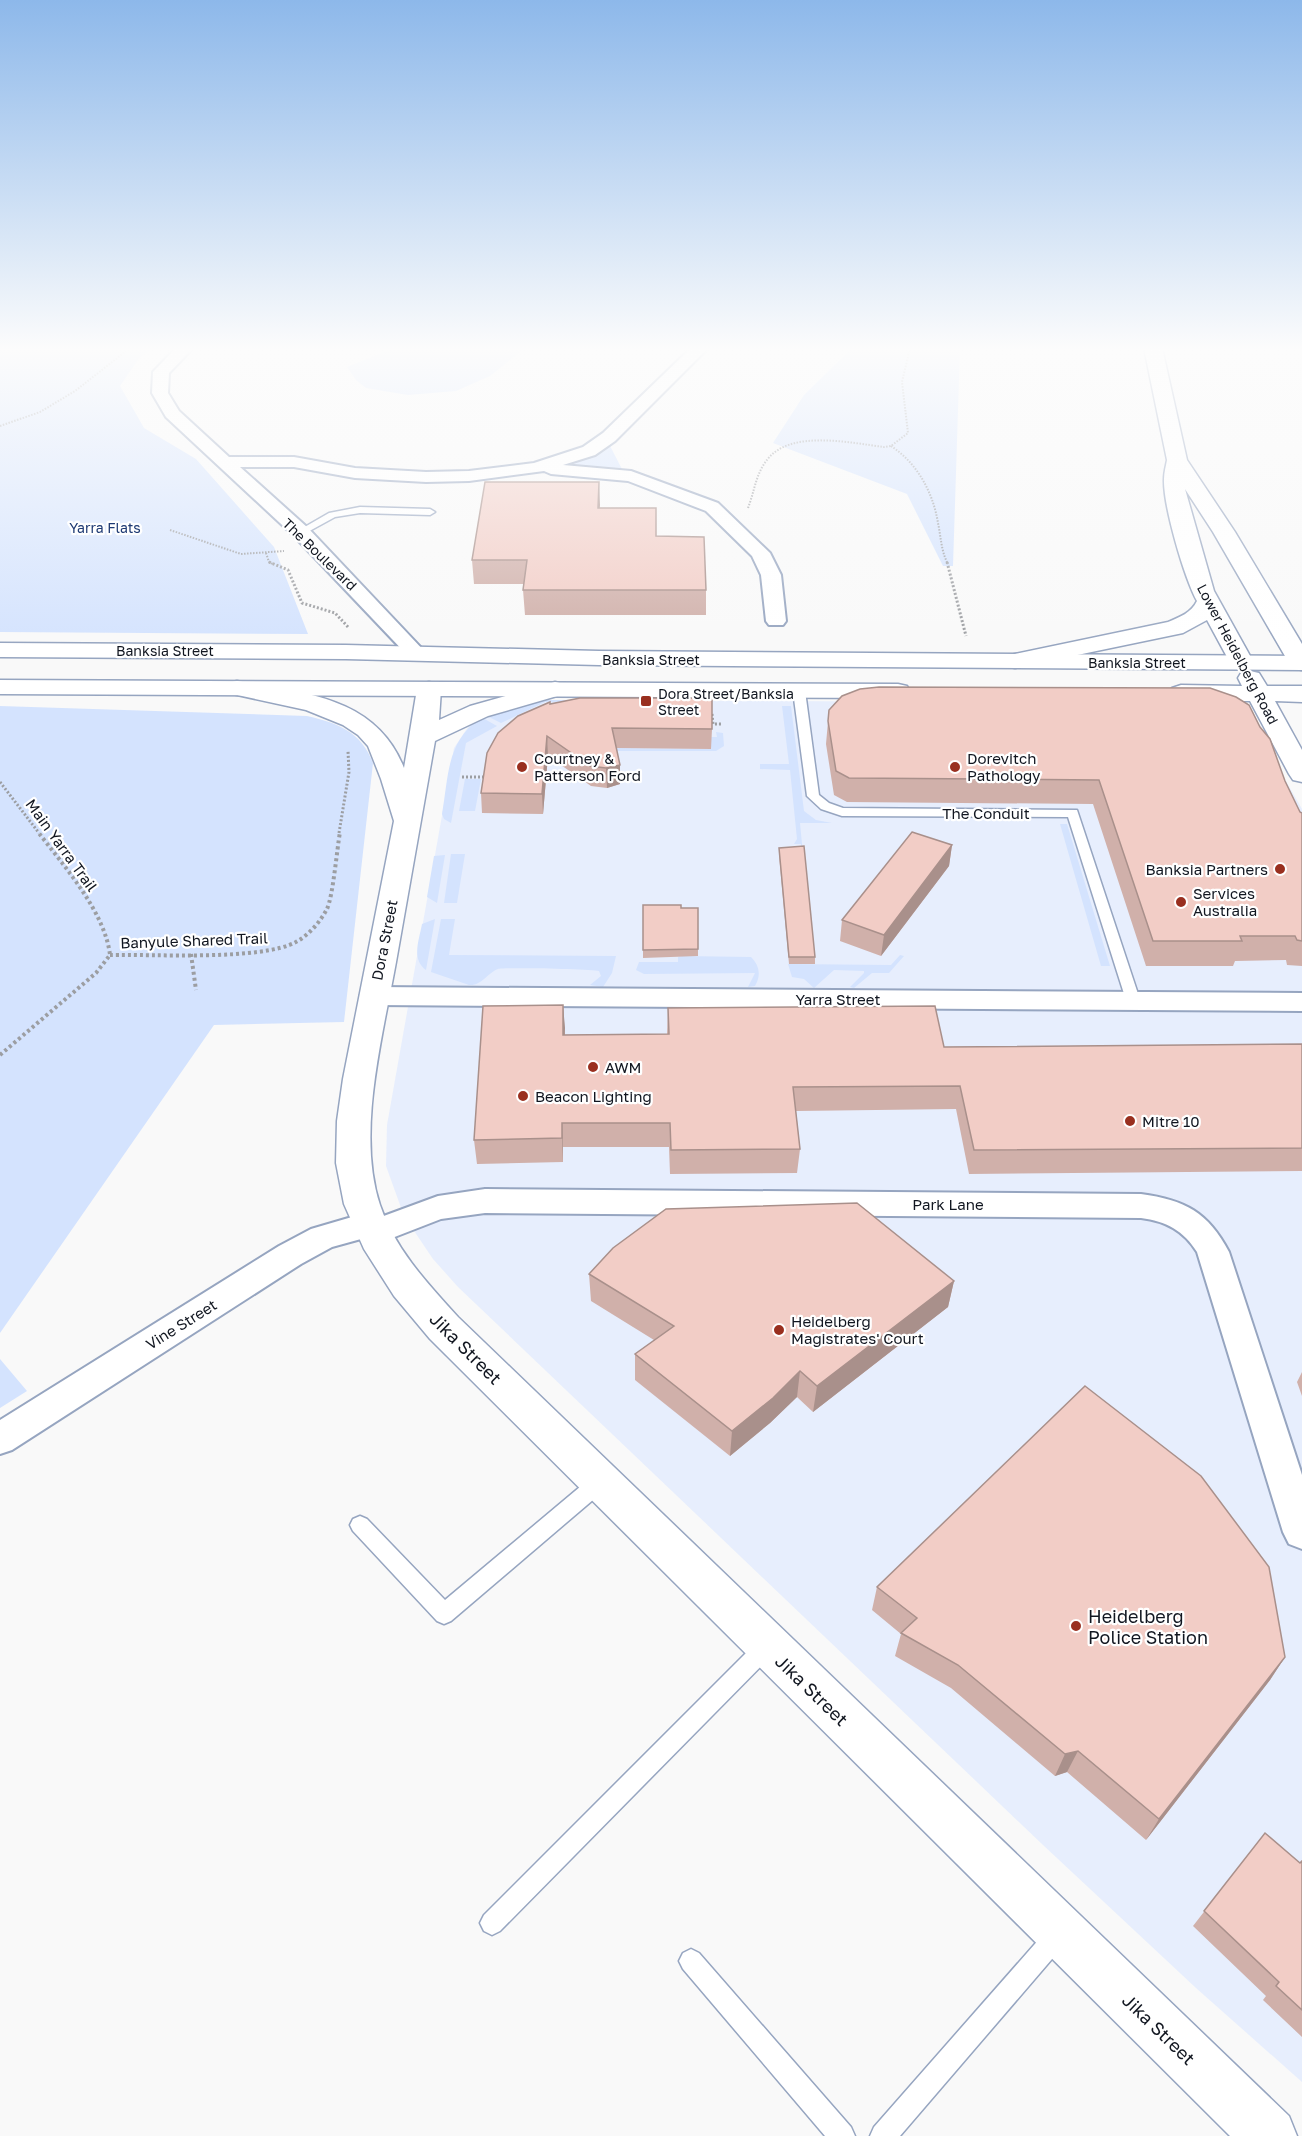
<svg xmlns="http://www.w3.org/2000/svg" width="1302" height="2136" font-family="'Golos Text',sans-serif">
<rect width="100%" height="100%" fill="#f9f9f9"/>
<path fill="#e7eefd" d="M 544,700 L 1218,703 L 1275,762 L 1302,809 L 1302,2082 L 1196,1988 L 1043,1845 L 458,1287 L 433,1259 L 404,1216 L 386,1166 L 387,1125 L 454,748 L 468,727 L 478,719 Z"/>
<path fill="#d4e3fe" d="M 0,348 L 152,348 L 140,357 L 120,386 L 144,428 L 196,459 L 274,547 L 308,634 L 0,632 Z
M 394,348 L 525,348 L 490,376 L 456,391 L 408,395 L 366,388 L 356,380 L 347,367 Z
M 852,348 L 960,348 L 953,566 L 943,566 L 907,494 L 773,443 L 804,395 Z
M 608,442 L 624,473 L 548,467 Z
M 536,700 L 641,700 L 641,702 L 545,702 L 501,723 L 485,715 Z
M 0,706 L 307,716 C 337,723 361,731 373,763 L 344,1022 L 214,1025 L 0,1333 Z
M 782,706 L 791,706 L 804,811 L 816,820 L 832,823 L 800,823 L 806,886 L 801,844 L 794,844 L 797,839 L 790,770 L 760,769 L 760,764 L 789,764 Z
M 481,717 L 497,726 L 466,743 L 451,823 L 444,819 L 442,814 C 449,774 446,743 481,717 Z
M 716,732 L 723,733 L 724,746 L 716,751 L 608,751 L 611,748 L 711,749 L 711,737 L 717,737 Z
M 465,779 L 481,779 L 475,811 L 459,811 Z
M 1060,824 L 1067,824 L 1110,966 L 1101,966 Z
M 451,854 L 465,854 L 457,903 L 444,903 Z
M 445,855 L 437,903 L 427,897 L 434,856 Z
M 435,919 L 426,970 C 411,959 419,941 422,924 Z
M 441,919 L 455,919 L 449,955 L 616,956 L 612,973 L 603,987 L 590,985 L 601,976 L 599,971 C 591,969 504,967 498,969 C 487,973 482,986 469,985 L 431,972 Z
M 900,955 L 904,956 L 889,973 L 872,973 L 854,988 L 850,987 L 864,973 L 864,971 L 834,970 L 814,988 L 804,979 L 792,977 L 788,964 L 891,965 Z
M 682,956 L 751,957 C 760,966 761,976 755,986 L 748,987 L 755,973 L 644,974 L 636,970 L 639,962 L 678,962 L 678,957 Z
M 0,1359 L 27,1391 L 0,1408 Z"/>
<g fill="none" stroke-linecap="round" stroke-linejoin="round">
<g stroke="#96a5c0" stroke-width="3">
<path id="service" d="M 360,507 L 430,509 L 435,512 L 430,515 L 360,513 L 335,517 L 304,534 L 296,532 L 329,513 Z
M 799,688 L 805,691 L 819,795 L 829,803 L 843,808 L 1077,810 L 1140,1000 L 1138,1003 L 1128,1003 L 1126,1000 L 1068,817 L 842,816 L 821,809 L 807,796 L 793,691 Z
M 600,1473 L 607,1476 L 609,1482 L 607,1488 L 451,1621 L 444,1624 L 437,1621 L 353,1531 L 350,1525 L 353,1519 L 360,1516 L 367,1519 L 445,1600 L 593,1476 Z
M 767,1636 L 774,1639 L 777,1646 L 774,1653 L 500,1931 L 492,1935 L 484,1931 L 480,1923 L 484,1915 L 760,1639 Z
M 1056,1925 L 1064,1929 L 1068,1937 L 1064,1945 L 900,2136 L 870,2136 L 874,2127 L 1048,1929 Z
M 691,1949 L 699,1953 L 851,2127 L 855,2136 L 825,2136 L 683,1969 L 679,1961 L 683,1953 Z"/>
</g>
<g stroke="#96a5c0" stroke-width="4">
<path id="minor" d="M 176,348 L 193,348 L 169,373 L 168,393 L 179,411 L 229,457 L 294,457 L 355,468 L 426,472 L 469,471 L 534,463 L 583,447 L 603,433 L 691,348 L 708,348 L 615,441 L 595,455 L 563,465 L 631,471 L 718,503 L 770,553 L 781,575 L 786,621 L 783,625 L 769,625 L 766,621 L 761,575 L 752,556 L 706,511 L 628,481 L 551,474 L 544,471 L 469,481 L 426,482 L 355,478 L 294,467 L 240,467 L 308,528 L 427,654 L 424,658 L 417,660 L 410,658 L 294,536 L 166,417 L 152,393 L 153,372 Z
M 374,987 L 1302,993 L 1302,1011 L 374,1005 L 364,1002 L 360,996 L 364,990 Z
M 485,1189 L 1141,1194 C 1185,1200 1208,1212 1229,1252 L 1302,1475 L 1302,1549 L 1289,1544 L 1283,1532 L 1197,1252 C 1184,1231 1166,1221 1141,1218 L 485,1213 L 441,1219 L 374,1245 L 363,1242 L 361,1239 L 332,1247 L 301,1264 L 12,1450 L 0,1454 L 0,1420 L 279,1246 L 311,1229 L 369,1212 L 381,1217 L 438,1196 Z"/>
</g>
<g stroke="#96a5c0" stroke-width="3">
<path id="secondary" d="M 237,681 C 303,693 376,696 404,768 L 417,689 L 420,684 L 429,682 L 438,684 L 441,689 L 439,720 L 470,706 L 555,682 L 564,684 L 567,689 L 564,694 L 488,716 L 435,741 C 422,815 409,888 396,962 C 383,1035 356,1133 380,1205 C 395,1249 427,1283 458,1317 L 1289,2116 L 1297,2136 L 1230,2136 L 430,1339 L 394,1296 L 364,1249 L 344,1204 L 336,1163 L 337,1121 L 343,1079 L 394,821 L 381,779 L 368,746 L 358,735 L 343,725 L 306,710 L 228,693 L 225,688 L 228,683 Z"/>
</g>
<g stroke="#96a5c0" stroke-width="3">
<path id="primary" d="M 1144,348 L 1162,348 L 1187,460 L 1235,532 L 1302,644 L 1302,670 L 1292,668 L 1289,663 L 1213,532 L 1185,489 L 1214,591 L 1254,663 L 1251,668 L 1242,670 L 1233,668 L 1207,620 L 1183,633 L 1015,668 L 1006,666 L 1003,661 L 1006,656 L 1015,654 L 1168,622 C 1180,617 1191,613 1197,601 C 1184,577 1163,505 1164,479 C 1164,472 1166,466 1167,460 Z"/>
</g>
<g stroke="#96a5c0" stroke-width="3">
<path id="trunk" d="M 0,643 L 346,645 L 599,651 L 1302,656 L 1302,670 L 599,665 L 346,659 L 0,657 Z
M 1250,671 L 1259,673 L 1267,686 L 1302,686 L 1302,702 L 1275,701 L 1302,750 L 1302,782 L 1293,780 L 1289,774 L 1250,701 L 1181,701 L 1172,698 L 1168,693 L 1172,688 L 1181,685 L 1242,686 L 1238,678 L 1241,673 Z
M 0,680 L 898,684 L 907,686 L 910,691 L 907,696 L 898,698 L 0,694 Z"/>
</g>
<path stroke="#9c9ea2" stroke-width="2" stroke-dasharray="1.5 1.5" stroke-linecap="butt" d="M 0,426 L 40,412 L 75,391 L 130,348
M 891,446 C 917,463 933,492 938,523 C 941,537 941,551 948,564
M 748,508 C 754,493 756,473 767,460 C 790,429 851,443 884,447 L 891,446 L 908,433 L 902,382 L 910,348
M 170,530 L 241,554 L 284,551
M 266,553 L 269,562 L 273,564"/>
<path stroke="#9c9ea2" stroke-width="3" stroke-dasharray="2 2" stroke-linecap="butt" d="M 269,562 L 288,570 L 302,603 L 335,613 L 349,628
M 947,562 L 966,636
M 712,714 L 713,724 L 721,724
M 462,777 L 488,777
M 0,782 L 39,833
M 339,833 L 349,772 L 348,751"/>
<path stroke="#9c9ea2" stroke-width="4" stroke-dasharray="3 3" stroke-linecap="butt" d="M 191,954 L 196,990
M 110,955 C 153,954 261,961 296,942 C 309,935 320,922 327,909 C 333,896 337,849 340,832
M 0,1055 L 96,973 L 110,955 C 105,912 64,866 38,832"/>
<use href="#service" fill="#fff" fill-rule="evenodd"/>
<use href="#minor" fill="#fff" fill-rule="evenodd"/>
<use href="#secondary" fill="#fff" fill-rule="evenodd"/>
<use href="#primary" fill="#fff" fill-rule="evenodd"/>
<use href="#trunk" fill="#fff" fill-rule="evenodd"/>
</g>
<path fill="#d0b0aa" d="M 600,508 L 656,536 L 706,590 L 706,615 L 525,615 L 523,590 L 524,584 L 474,584 L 472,560 Z
M 550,704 L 712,729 L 711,749 L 616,748 L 620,765 L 620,784 L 607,788 L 591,786 L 548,756 L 543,814 L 482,813 L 481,793 Z
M 829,710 L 1285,781 L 1300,812 L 1302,813 L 1302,966 L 1287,965 L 1286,960 L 1235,961 L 1233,966 L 1146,966 L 1093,804 L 847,802 L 834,795 L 826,744 Z
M 952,845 L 949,866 L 881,956 L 840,941 L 842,920 Z
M 779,848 L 815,957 L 815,964 L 789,964 L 779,855 Z
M 643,905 L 681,908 L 698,908 L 698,956 L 643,958 Z
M 563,1005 L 565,1035 L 667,1034 L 668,1008 L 944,1047 L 1302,1044 L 1302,1171 L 969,1174 L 956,1109 L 796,1111 L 800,1149 L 797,1173 L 670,1174 L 669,1147 L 563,1147 L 563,1162 L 477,1164 L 474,1140 Z
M 589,1274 L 954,1281 L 948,1307 L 813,1412 L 797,1397 L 770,1423 L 730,1456 L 635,1380 L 635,1354 L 654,1340 L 591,1301 Z
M 1302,1372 L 1302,1396 L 1297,1382 Z
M 877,1587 L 1285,1657 L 1270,1680 L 1146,1840 L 1067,1772 L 1055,1776 L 951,1688 L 895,1656 L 901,1634 L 872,1610 Z
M 1265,1833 L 1299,1863 L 1302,1860 L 1302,2037 L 1263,2000 L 1266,1996 L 1193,1926 Z"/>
<path fill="#a9908b" d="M 599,482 L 600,505 L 598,532 L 598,508 Z
M 547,736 L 548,756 L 543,814 L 542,794 Z
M 620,765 L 620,784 L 607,788 L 606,768 Z
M 952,845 L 949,866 L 881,956 L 884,935 Z
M 563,1005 L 565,1028 L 564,1059 L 563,1035 Z
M 562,1123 L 563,1147 L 563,1162 L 562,1138 Z
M 954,1281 L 948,1307 L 813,1412 L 817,1386 Z
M 800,1371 L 797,1397 L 770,1423 L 730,1456 L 732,1431 Z
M 1285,1657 L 1270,1680 L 1146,1840 L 1159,1819 Z
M 1078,1751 L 1067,1772 L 1055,1776 L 1065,1754 Z"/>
<path fill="#f2cdc6" stroke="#a9908b" stroke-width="1.5" d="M 485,482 L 599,482 L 598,508 L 656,508 L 656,536 L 704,537 L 706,590 L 523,590 L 527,560 L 472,560 Z
M 879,687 L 1210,688 L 1236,697 L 1249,705 L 1260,727 L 1270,739 L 1285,781 L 1300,812 L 1302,813 L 1302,941 L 1297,940 L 1295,936 L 1240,936 L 1242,941 L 1153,941 L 1099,780 L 849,778 L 836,771 L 828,721 L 829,710 L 842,696 L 860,689 Z
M 580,698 L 712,698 L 712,729 L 612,728 L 620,765 L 606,768 L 590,766 L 547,736 L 542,794 L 481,793 L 487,753 L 498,733 L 518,716 L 550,702 L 550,704 Z
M 912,832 L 952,845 L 884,935 L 842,920 Z
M 804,846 L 815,957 L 789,957 L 779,848 Z
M 643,905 L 681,905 L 681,908 L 698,908 L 698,949 L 643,950 Z
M 563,1005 L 563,1035 L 669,1034 L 668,1008 L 935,1006 L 944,1047 L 1302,1044 L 1302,1148 L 974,1150 L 960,1086 L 793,1087 L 800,1149 L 671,1150 L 670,1123 L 562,1123 L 562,1138 L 474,1140 L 483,1006 Z
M 857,1203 L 954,1281 L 817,1386 L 800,1371 L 773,1398 L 732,1431 L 635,1354 L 674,1326 L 589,1274 L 613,1248 L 666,1209 Z
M 1085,1386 L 1201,1476 L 1269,1567 L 1285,1657 L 1159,1819 L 1078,1751 L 1065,1754 L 958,1665 L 901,1633 L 917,1618 L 877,1587 Z
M 1265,1833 L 1300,1863 L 1302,1861 L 1302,2010 L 1276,1986 L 1279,1982 L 1204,1911 Z"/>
<linearGradient id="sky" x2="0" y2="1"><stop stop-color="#8db8ea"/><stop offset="0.54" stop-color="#fcfcfc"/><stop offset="1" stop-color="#fcfcfc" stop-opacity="0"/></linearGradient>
<rect width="1302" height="647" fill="url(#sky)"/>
<g fill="#992f1f" stroke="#fff" stroke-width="2">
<rect x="640" y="695" width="12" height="12" rx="3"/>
<circle cx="522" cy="767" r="6"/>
<circle cx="955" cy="767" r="6"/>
<circle cx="1280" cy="869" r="6"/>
<circle cx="1181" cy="902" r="6"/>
<circle cx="593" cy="1067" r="6"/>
<circle cx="523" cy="1096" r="6"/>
<circle cx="1130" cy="1121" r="6"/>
<circle cx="779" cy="1330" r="6"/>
<circle cx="1076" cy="1626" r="6"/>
</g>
<g text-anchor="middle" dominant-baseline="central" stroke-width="4.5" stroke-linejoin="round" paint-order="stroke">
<g font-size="14" fill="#1e3a73" stroke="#fff">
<text x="105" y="527">Yarra Flats</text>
</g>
<g font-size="14" fill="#111620" stroke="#fff">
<text transform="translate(320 554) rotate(44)">The Boulevard</text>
<text x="165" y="650">Banksia Street</text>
<text transform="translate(1238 654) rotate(62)">Lower Heidelberg Road</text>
<text x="651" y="659">Banksia Street</text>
<text x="1137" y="662">Banksia Street</text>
</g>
<g font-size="14" fill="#111620" stroke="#fff" text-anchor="start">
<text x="658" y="693">Dora Street/Banksia<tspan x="658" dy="16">Street</tspan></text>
</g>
<g font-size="15" fill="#111620" stroke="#fff" text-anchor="start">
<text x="534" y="758">Courtney &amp;<tspan x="534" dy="17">Patterson Ford</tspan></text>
<text x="967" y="758">Dorevitch<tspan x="967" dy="17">Pathology</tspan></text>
<text x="1268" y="869" text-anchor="end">Banksia Partners</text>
<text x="1193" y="893">Services<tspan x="1193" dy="17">Australia</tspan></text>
<text x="605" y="1067">AWM</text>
<text x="535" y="1096">Beacon Lighting</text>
<text x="1142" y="1121">Mitre 10</text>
<text x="791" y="1321">Heidelberg<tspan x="791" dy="17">Magistrates' Court</tspan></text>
</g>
<g font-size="15" fill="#111620" stroke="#fff">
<text x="986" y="813">The Conduit</text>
<text transform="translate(62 845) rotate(54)">Main Yarra Trail</text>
<text transform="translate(194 940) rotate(-2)">Banyule Shared Trail</text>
<text transform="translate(384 940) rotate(-79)">Dora Street</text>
<text x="838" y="999">Yarra Street</text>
<text x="948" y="1204">Park Lane</text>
<text transform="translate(181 1324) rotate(-32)">Vine Street</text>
</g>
<g font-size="18" fill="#111620" stroke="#fff">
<text transform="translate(466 1348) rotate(45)">Jika Street</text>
<text transform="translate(812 1690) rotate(44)">Jika Street</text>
<text transform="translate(1159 2029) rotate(44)">Jika Street</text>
</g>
<g font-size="18" fill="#111620" stroke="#fff" text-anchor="start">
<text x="1088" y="1616">Heidelberg<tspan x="1088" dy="21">Police Station</tspan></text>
</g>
</g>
</svg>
